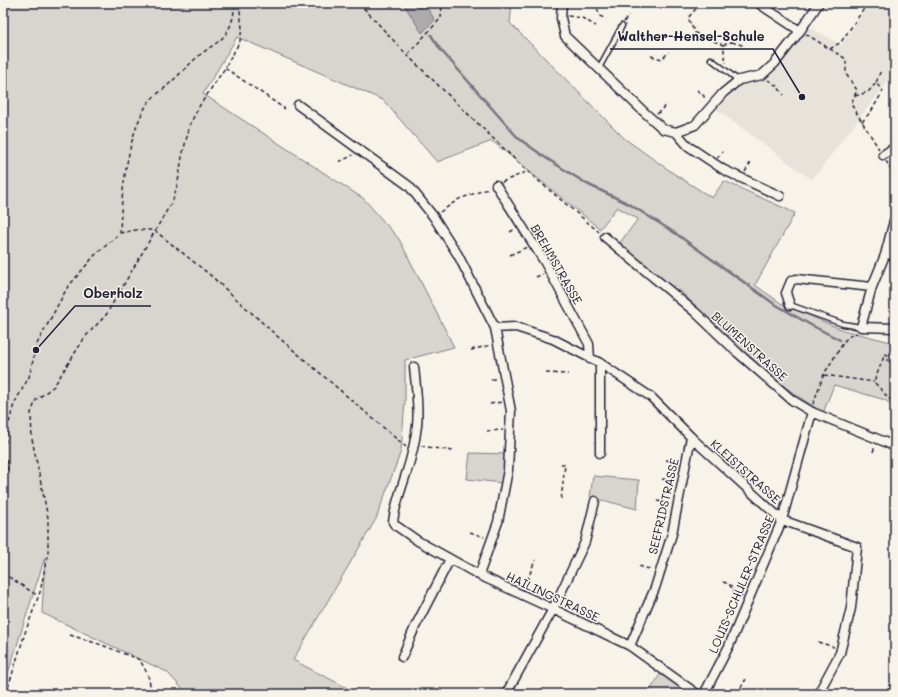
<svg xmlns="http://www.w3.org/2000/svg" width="898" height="697" font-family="Mali,sans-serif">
<rect width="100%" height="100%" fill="#f7f3e8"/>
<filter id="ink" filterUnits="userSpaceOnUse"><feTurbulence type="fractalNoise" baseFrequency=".025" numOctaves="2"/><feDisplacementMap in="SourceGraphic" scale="8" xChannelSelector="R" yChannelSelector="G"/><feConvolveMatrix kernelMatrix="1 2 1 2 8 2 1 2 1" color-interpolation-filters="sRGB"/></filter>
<g filter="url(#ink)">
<path fill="#e7e3db" d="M 869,3 L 895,3 L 895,86 L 888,81 L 812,180 L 716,109 L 740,84 L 763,78 L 778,66 L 808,26 L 841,45 Z"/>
<path fill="#d8d5cf" stroke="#7d7c85" d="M 3,3 L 512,3 L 510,23 L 625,139 L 673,173 L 712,198 L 724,181 L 795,213 L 755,285 L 782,304 L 843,330 L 895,343 L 895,408 L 885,400 L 834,385 L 823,413 L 776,381 L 692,306 L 694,305 L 675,285 L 671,290 L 618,245 L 638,219 L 617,207 L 600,229 L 492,141 L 437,162 L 383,100 L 237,37 L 203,94 L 364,199 L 399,239 L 454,347 L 405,360 L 405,402 L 401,451 L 376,519 L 293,660 L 359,694 L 187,694 L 167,672 L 42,613 L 45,557 L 3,689 Z
M 470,453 L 507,454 L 502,483 L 467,479 Z
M 593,476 L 639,480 L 637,509 L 590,497 Z
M 662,671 L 694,694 L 648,694 Z"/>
<path fill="#aeabad" stroke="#76747f" d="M 403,3 L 424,3 L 435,20 L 422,33 Z"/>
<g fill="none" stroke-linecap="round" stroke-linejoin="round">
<path stroke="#76747f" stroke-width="2.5" d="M 431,35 L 440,49 L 518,138 L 546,158 L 587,184 L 629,204 L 675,233 L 773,303 L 809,324 L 840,340
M 887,360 L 892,362"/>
<g stroke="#22223b" stroke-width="7">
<path id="lane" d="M 711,59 L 738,80
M 599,68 L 622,26
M 790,305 L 843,324 L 861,327"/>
</g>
<g stroke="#22223b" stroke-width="11">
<path id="street" d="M 562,3 L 561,18 L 565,36 L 643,111 L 663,129 L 676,132 L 688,146 L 724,170 L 780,196
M 758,3 L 800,31
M 298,105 L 409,186 L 433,216 L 458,255 L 495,328 L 511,411 L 508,470 L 498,522 L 479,575
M 676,132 L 695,125 L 723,93 L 739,80 L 762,75 L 775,63 L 800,31 L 819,3
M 883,155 L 895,147
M 496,185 L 544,261 L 589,344 L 590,359
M 895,217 L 885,255 L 872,287 L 861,327 L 895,328
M 605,237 L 695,312 L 738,353 L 792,400 L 812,412 L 885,442 L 895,447
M 885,255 L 895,254
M 790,305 L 786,293 L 791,281 L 796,279 L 872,287
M 495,328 L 516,327 L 553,339 L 600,363 L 651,397 L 695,441 L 782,520 L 857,547 L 851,608 L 840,653 L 818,694
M 600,363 L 600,453
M 414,367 C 416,387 419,407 417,426 C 415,442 411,459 406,474 C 401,490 395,505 393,522 L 395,525 L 418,541 L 479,575 L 553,609 L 630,646 L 697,694
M 630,646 L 655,588 L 672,534 L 691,437
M 402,657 L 415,627 L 450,559
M 506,694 L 553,609 L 585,542 L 595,501
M 704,694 L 729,646 L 782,520 L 812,412"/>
</g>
<path stroke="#22223b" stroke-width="1.5" stroke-dasharray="4 3" stroke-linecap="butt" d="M 359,3 L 407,55 L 527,171 L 599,232
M 600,3 L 597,8 L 600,16 L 606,19
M 698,3 L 699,5 L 688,18 L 695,33 L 723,45 L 726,63
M 568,16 L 582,18 L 596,26
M 624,22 L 628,15
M 730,34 L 732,42
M 806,34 L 846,59 L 846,74 L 857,90 L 851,104 L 879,149
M 732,42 L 745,46
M 723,45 L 742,38
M 830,49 L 841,42 L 868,3
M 408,54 L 441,18 L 442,3
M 651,56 L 662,59 L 669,52
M 225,68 L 285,109
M 768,80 L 777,86 L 784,95
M 697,90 L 704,96 L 704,99
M 855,96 L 868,92 L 876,83
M 657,114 L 667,104
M 862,122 L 872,110 L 883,91 L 876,83 L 881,70
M 717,158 L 723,152
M 886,161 L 895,177
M 339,162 C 344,159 349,158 353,155
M 745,172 L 752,160
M 502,182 L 526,172
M 440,212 L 459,199 L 490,188
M 510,232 L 515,229
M 120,233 C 121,197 127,134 148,103 C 153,96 162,91 168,85 C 179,75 190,63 201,54 C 207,49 213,46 219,41 C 230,32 235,17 234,3
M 510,255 L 527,247
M 536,277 L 543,274
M 471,350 L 491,345
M 895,357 L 885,354 L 874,382 L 895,405
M 546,373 L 568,374
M 824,375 L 874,382
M 491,380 L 497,378
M 490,404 L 502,402
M 813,404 L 824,374 L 845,340 L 851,335 L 857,333
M 487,431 L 503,430
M 421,446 L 453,451
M 873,452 L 875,446
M 666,460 L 678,462
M 561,464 L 565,464 L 561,501
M 662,479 L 674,481
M 3,484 L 8,467 L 4,453 L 7,430 L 14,404 L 29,377 L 37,344 L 67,288 L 95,255 L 120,233 L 136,230 L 154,230 L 209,274 L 277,336 L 406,447
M 657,501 L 671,504
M 470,532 L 484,537
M 656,535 L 663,537
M 639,566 L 652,570
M 3,573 L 38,596
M 723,582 L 729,584 L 736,594 L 743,596
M 525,587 L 535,560
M 70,635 L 102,645 L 140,660 L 148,675 L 152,694
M 818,642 L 834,647
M 888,685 L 895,686
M 6,694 L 25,633 L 40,592 L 48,553 L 48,518 L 32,439 L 31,413 L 36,400 L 54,386 L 85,337 L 106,315 L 173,200 L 178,182 L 182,157 L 190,124 L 200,105 L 225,68 L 240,41 L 242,28 L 239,3
M 737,694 L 746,679"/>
<use href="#lane" stroke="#f7f3e8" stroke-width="4"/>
<use href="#street" stroke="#f7f3e8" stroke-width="8"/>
</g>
</g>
<g text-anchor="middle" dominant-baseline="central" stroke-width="3" stroke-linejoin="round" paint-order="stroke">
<g font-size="12" fill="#22223b" stroke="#f7f3e8">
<text transform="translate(557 264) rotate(60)">BREHMSTRASSE</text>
<text transform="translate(750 346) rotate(42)">BLUMENSTRASSE</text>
<text transform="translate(746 471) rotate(42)">KLEISTSTRASSE</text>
<text transform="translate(663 506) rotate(-77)">SEEFRIDSTRASSE</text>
<text transform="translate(741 584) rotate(-67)">LOUIS-SCHULER-STRASSE</text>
<text transform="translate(553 596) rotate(25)">HAILINGSTRASSE</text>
</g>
</g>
<path fill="none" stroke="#22223b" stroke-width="1.5" d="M802 97L773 49H610M36 350L75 306H151"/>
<g fill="#22223b" stroke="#f7f3e8" stroke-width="1.5">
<circle cx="802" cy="97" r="4"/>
<circle cx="36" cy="350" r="4"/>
</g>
<g font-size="13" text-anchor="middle" font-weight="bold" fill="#22223b" stroke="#f7f3e8" stroke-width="3" stroke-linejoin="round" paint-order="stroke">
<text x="691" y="41">Walther-Hensel-Schule</text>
<text x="113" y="298">Oberholz</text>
</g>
<rect width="898" height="697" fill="none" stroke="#f7f3e8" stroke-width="16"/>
<rect x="8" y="8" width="882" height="681" fill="none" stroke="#22223b" stroke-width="1.5" filter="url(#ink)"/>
</svg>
